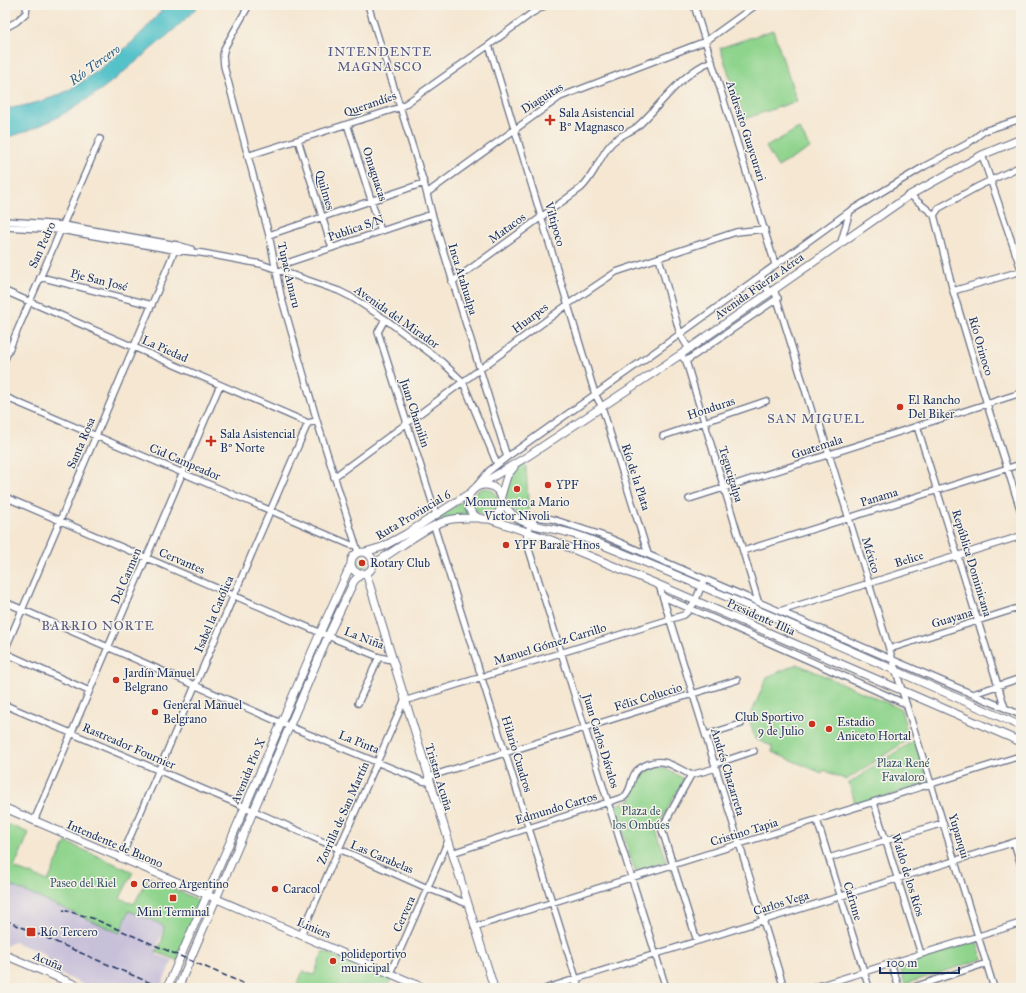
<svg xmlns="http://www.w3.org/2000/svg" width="1026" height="993" font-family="'IM FELL Great Primer',serif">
<rect width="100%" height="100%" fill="#f7f3e8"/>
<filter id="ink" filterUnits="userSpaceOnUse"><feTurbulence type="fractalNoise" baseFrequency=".025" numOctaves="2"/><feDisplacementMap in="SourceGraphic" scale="8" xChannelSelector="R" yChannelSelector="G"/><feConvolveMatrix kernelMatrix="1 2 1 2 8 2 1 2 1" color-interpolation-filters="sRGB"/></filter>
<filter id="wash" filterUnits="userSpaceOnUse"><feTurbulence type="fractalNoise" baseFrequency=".012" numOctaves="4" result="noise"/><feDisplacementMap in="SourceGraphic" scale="16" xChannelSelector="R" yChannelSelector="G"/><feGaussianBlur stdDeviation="0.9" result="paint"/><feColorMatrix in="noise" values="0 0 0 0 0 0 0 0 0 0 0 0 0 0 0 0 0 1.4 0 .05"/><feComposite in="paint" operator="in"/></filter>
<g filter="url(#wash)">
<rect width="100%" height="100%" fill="#f5e7d2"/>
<path fill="#c7c0d9" d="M 5,883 L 120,933 L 129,911 L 153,920 L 164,927 L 156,949 L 157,955 L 173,960 L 160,988 L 91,988 L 49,969 L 45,954 L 14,942 L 5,946 Z"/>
<path fill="#8fd48d" stroke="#558276" d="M 773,30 L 797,101 L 744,119 L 720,48 Z
M 799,128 L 810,148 L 778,167 L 766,147 Z
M 524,464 L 526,466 L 529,518 C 524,518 521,517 517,514 C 499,501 506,473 524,464 Z
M472 501a13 13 0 1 1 26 0a13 13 0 1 1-26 0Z
M 463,501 L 464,506 L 467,515 L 440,520 L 430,523 Z
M356.5 563a5.5 5.5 0 1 1 11 0a5.5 5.5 0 1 1-11 0Z
M 797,664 L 901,709 L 909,739 L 846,780 L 824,770 L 822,773 L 772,752 L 772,746 L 755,739 L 749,719 L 767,677 Z
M 916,739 L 929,783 L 856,806 L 849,783 Z
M 661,766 L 684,779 L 656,830 L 667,861 L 635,871 L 614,806 L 631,800 L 635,789 L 645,771 Z
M 5,823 L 29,833 L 14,868 L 48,881 L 66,842 L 133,872 L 120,898 L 134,904 L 149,877 L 204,903 L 179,961 L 156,952 L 162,941 L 164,927 L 153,920 L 129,911 L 120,933 L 5,883 Z
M 976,941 L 983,959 L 905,984 L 899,965 Z
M 323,951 L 391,979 L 388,988 L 296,988 L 303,971 L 314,975 Z"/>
<path fill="#54c2c9" stroke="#387894" d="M 166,5 L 199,5 C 183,23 164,38 145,54 C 102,91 60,123 5,138 L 5,109 C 25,106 48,101 67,91 C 105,69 139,39 166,5 Z"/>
</g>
<g filter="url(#ink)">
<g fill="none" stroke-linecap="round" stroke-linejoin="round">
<g stroke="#676f87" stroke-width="8">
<path id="minor" d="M 249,5 L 225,47 L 223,55 L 224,66 L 269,235 L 281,296 L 317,421 L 358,552
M 368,5 L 424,183 L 432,214 L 507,457
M 694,5 L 775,264
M 5,28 L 16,22 L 26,13 L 27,5
M 489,45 L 595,394 L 602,407 L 648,554
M 347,124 L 381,231
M 298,140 L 332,248
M 982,155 L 1021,269
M 247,156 L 401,107 L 489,45 L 532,13 L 546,5
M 427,193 L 560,97 L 706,41 L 756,5
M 910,195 L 934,215 L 953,291 L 987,404 L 1021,512
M 934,215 L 939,208 L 979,186 L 1021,166
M 5,221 L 63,225 L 177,245 L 191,249
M 5,227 L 61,230 L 174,250 L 202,253 L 261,264 L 339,291 L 351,297 L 385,319 L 442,362 L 463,382 L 497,464
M 269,235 L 424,183
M 841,242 L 850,211
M 659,258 L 680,334 L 689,349
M 287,263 L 432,214
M 761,276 L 769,293
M 40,277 L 152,305
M 452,282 L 581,188 C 594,176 599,158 610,145 C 618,135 630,133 638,126 C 662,104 681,73 712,61
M 774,289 L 812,412
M 5,291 L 308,423 L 317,421
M 953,291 L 1021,271
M 385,319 L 378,332 L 436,514
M 680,355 L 686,361 L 758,601
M 5,359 L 100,139
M 686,361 L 778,298
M 5,397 L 351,545 L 356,545
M 820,425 L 994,988
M 917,426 L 1005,708
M 663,436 L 766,401
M 334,477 L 567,305 L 616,272 L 736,232 L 765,229
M 478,484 L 489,471 L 507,457 L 680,334 L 850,211 L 925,166 L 967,144 L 984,131 L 1021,119
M 5,497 L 328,636 L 379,657 L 392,660
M 689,499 L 1021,393
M 434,526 L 579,988
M 743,551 L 1021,464
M 659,585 L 784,988
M 664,597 C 689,609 716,619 742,631 C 797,655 851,679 906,704
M 5,602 L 281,723 L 423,781 L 429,782
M 780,611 L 1021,536
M 889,649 L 1021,607
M 5,650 L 177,245
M 5,653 L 89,691
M 973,694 L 1021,678
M 358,703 L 379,657
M 5,705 L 245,807 L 427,888 L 468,904
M 706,735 L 741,724
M 715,764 L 754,751
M 691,775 L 663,826 L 662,830 L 697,941
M 428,777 L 737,680
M 874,803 L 921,954
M 817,820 L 869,988
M 34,821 L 220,385
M 1014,842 L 1021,865
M 452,853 L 624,797 C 632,790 630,781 635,773 C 638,768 643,766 648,764 C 664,757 677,768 691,775 L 716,768
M 121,858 L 308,423
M 829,858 L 943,823
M 474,927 L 1020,756
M 301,935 L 404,701 L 684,615 C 695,607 697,595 703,583
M 891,963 L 899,988
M 390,973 L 448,841
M 64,988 L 67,981
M 547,988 L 1021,840
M 666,988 L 526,540 L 528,531 L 535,517 L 552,519 L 607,537 L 1021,715
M 812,988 L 1021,923
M 911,988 L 987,963"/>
</g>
<g stroke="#676f87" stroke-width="9">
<path id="major" d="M468 502a17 17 0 1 1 34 0a17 17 0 1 1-34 0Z
M 476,487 L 528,456 L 680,355 L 910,195 L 982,155 L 1021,139
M 501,496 L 507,476 L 514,467
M 502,500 C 515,528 540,525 566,532 C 579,535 591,540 603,545 C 744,602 882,665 1021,726
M 489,519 L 551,540 L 659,585 L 1021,742
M 365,552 L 382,547 L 406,534 L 470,493
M351 563a11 11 0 1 1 22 0a11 11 0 1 1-22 0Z
M 373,564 C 396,551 424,527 448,520 C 459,517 469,518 480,518
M 366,573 L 494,988
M 5,808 L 424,988
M 5,955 L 83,988
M 167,988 L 320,633 L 351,564
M 178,988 L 328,636 L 354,581 L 362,573"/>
</g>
<use href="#minor" stroke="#fff" stroke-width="5.5"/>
<use href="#major" stroke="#fff" stroke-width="7"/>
<path stroke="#1b2f5e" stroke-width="1.5" stroke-dasharray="6 3" stroke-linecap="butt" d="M 63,910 L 92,918 L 254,988
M 5,920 L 162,988"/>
</g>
</g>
<g fill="#c8321e" stroke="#f7f3e8" stroke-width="1.5">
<path d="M548 114h4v4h4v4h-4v4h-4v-4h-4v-4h4z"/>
<circle cx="900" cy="407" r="4"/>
<path d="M209 435h4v4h4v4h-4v4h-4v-4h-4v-4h4z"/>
<circle cx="548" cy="485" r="4"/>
<circle cx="517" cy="489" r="4"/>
<circle cx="506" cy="545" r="4"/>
<circle cx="362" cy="563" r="4"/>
<circle cx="116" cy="680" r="4"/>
<circle cx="155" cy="712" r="4"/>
<circle cx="812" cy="724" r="4"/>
<circle cx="829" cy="729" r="4"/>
<circle cx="134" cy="884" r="4"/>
<circle cx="275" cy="889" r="4"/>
<rect x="169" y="894" width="8" height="8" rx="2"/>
<rect x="26" y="927" width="10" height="10" rx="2"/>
<circle cx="333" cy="961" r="4"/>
</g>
<g text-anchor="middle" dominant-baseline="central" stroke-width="3" stroke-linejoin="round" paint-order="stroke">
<g font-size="12" fill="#1b2f5e" stroke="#f7f3e8">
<text transform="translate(542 98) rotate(-32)">Diaguitas</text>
<text transform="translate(370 104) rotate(-19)">Querandíes</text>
<text transform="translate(746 131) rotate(72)">Andresito Guaycurari</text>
<text transform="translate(375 174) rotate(72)">Omaguacas</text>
<text transform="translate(325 190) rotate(73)">Quilmes</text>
<text transform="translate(555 224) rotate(74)">Viltipoco</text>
<text transform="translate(356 228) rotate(-19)">Publica S/N</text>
<text transform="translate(507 228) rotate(-36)">Matacos</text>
<text transform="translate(42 245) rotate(-66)">San Pedro</text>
<text transform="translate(289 275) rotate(77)">Tupac Amaru</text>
<text transform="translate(463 279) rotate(73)">Inca Atahualpa</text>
<text transform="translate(99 280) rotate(14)">Pje San José</text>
<text transform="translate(759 286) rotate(-35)">Avenida Fuerza Aérea</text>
<text transform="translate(397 317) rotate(35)">Avenida del Mirador</text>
<text transform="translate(530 318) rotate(-37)">Huarpes</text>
<text transform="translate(981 346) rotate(74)">Río Orinoco</text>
<text transform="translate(165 349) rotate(24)">La Piedad</text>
<text transform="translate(711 408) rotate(-18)">Honduras</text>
<text transform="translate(415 413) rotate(72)">Juan Chamilin</text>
<text transform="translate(81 443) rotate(-67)">Santa Rosa</text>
<text transform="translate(817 447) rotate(-18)">Guatemala</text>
<text transform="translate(185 462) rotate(23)">Cid Campeador</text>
<text transform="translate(731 474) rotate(73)">Tegucigalpa</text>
<text transform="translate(636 477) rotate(72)">Río de la Plata</text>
<text transform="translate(879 497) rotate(-17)">Panama</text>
<text transform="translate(413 515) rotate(-31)">Ruta Provincial 6</text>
<text transform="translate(871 555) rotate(73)">México</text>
<text transform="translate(909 559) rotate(-17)">Belice</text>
<text transform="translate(182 561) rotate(23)">Cervantes</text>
<text transform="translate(972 563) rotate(73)">República Dominicana</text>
<text transform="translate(126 576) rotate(-67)">Del Carmen</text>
<text transform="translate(214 614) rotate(-67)">Isabel la Católica</text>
<text transform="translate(761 617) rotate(24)">Presidente Illia</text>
<text transform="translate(952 618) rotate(-17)">Guayana</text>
<text transform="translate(364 638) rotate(21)">La Niña</text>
<text transform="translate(550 644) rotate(-17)">Manuel Gómez Carrillo</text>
<text transform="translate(648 697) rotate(-17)">Félix Coluccio</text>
<text transform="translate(601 741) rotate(73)">Juan Carlos Dávalos</text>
<text transform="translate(359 742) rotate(22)">La Pinta</text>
<text transform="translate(129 746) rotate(23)">Rastreador Fournier</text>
<text transform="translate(517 754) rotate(73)">Hilario Cuadros</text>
<text transform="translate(248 771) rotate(-67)">Avenida Pio X</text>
<text transform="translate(728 772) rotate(73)">Andrés Chazarreta</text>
<text transform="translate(439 777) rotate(73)">Tristan Acuña</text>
<text transform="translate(556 808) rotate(-17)">Edmundo Cartos</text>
<text transform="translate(343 813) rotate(-66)">Zorrilla de San Martín</text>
<text transform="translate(744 832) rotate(-17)">Cristino Tapia</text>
<text transform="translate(959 836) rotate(73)">Yupanqui</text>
<text transform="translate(115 844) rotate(23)">Intendente de Buono</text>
<text transform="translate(382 857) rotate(23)">Las Carabelas</text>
<text transform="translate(908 875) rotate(73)">Waldo de los Ríos</text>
<text transform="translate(853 901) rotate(73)">Cafrune</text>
<text transform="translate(781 903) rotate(-17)">Carlos Vega</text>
<text transform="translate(404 914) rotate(-66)">Cervera</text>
<text transform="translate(314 928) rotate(23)">Liniers</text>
<text transform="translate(48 961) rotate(23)">Acuña</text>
</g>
<g font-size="12" fill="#1b2f5e" stroke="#f7f3e8" text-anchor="start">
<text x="559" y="113">Sala Asistencial<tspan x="559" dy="14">Bº Magnasco</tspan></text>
<text x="908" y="400">El Rancho<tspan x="908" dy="14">Del Biker</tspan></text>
<text x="220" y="434">Sala Asistencial<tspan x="220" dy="14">Bº Norte</tspan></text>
<text x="556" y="485">YPF</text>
<text x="517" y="502" text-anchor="middle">Monumento a Mario<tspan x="517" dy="14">Victor Nivoli</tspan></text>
<text x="514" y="545">YPF Barale Hnos</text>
<text x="370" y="563">Rotary Club</text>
<text x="124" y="673">Jardín Manuel<tspan x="124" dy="14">Belgrano</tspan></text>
<text x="163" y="705">General Manuel<tspan x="163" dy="14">Belgrano</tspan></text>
<text x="804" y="717" text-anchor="end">Club Sportivo<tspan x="804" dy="14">9 de Julio</tspan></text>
<text x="837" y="722">Estadio<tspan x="837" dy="14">Aniceto Hortal</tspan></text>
<text x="142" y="884">Correo Argentino</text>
<text x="283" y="889">Caracol</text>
<text x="173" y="912" text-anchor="middle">Mini Terminal</text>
<text x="40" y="932">Río Tercero</text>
<text x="341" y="954">polideportivo<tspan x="341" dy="14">municipal</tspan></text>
</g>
<g font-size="12" fill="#38586a" stroke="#f7f3e8">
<text x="903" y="763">Plaza René<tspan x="903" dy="14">Favaloro</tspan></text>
<text x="641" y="811">Plaza de<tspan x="641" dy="14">los Ombúes</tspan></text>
<text x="83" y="883">Paseo del Riel</text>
</g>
<g font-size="13" letter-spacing="1" fill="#555884" stroke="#f7f3e8">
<text x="380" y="52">INTENDENTE<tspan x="380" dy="15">MAGNASCO</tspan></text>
<text x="816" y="419">SAN MIGUEL</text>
<text x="98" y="626">BARRIO NORTE</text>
</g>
<g font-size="13" font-style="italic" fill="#2c5b7e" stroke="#f7f3e8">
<text transform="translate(95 65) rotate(-36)">Río Tercero</text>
</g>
</g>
<rect width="1026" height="993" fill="none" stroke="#f7f3e8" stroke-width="20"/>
<path d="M880 967v6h79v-6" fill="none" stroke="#1b2f5e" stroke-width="2"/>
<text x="886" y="967" font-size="12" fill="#1b2f5e" stroke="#f7f3e8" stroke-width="3" paint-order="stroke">100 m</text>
</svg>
